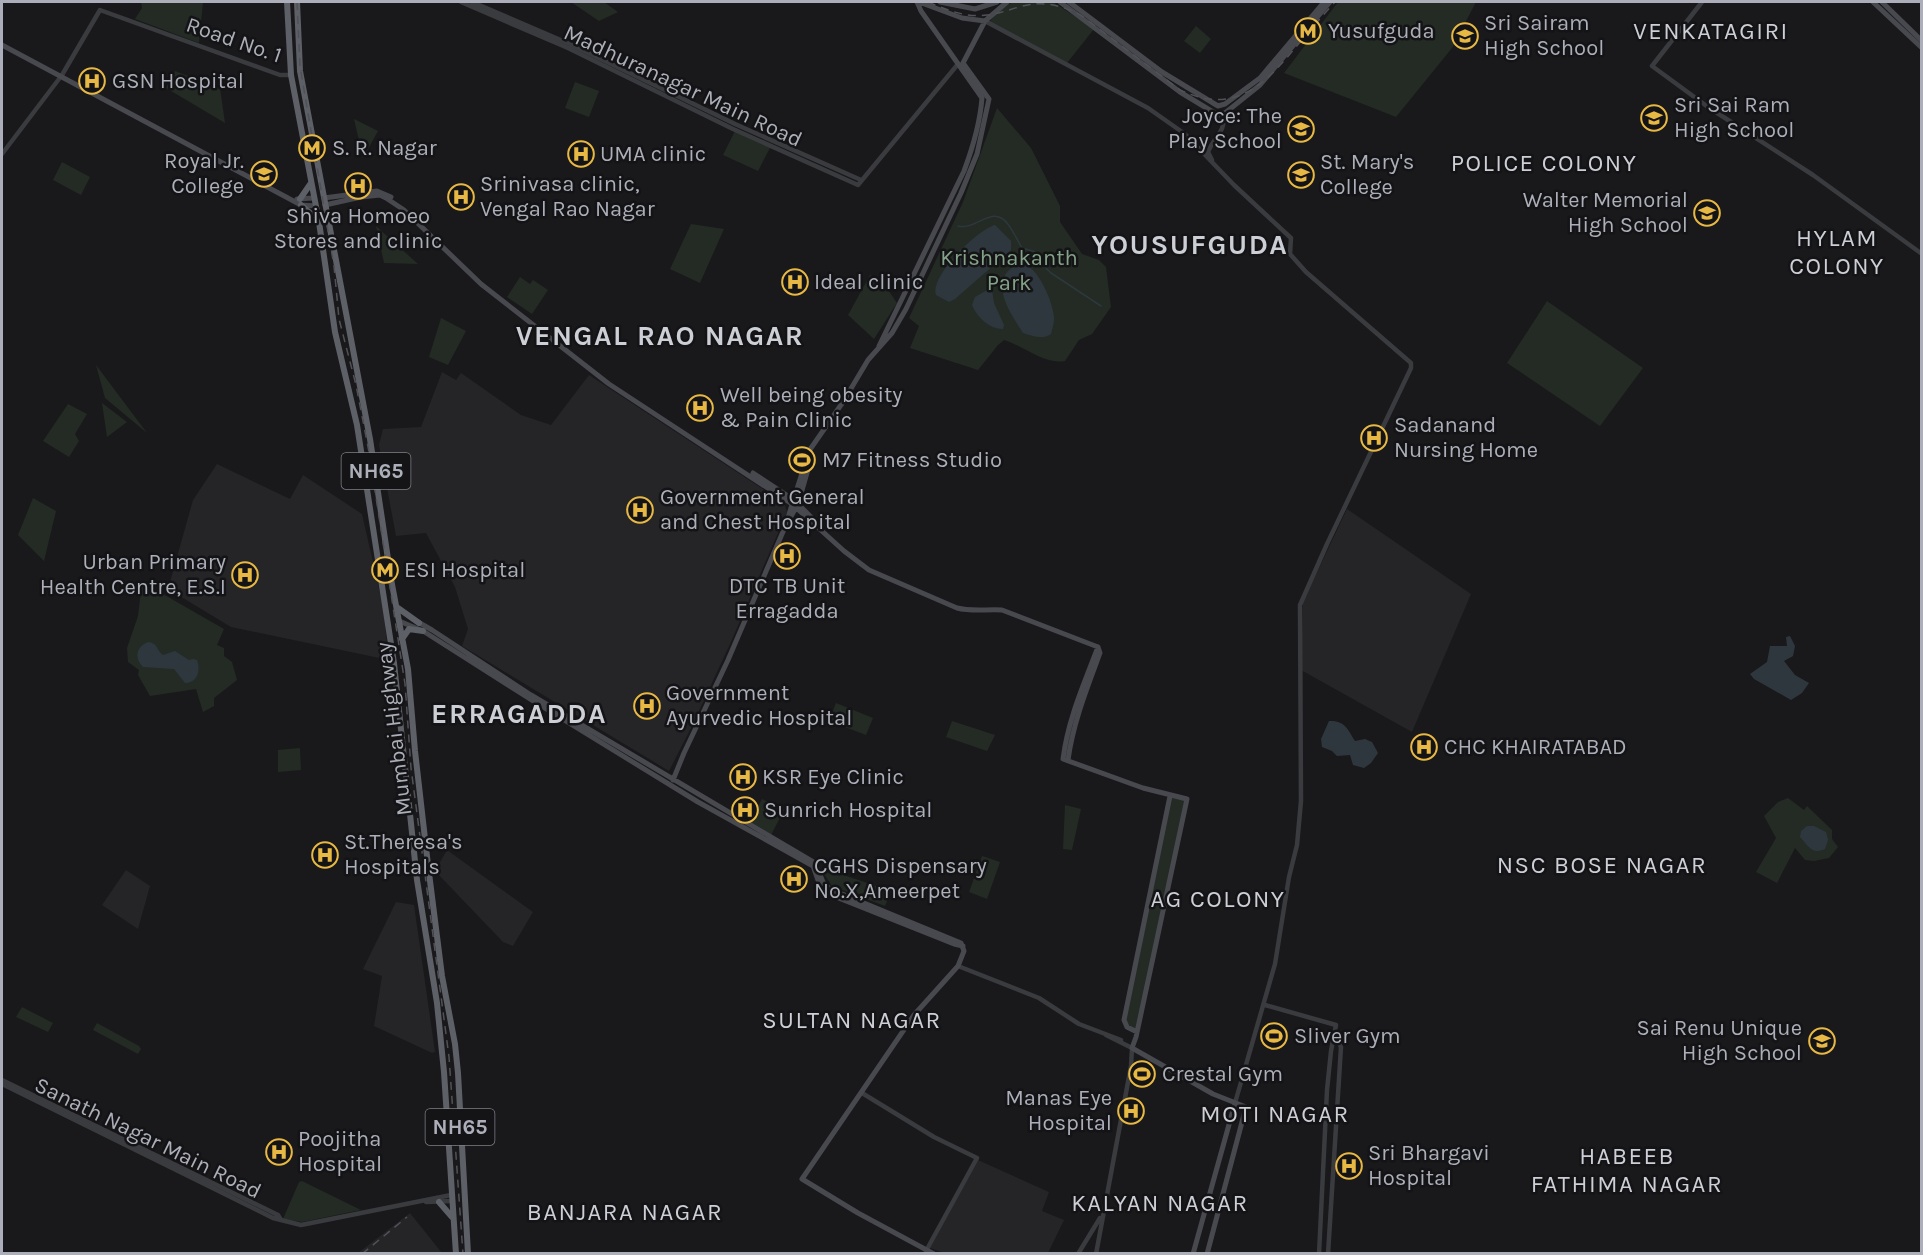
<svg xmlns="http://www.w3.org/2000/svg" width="1923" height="1255" font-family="Karla,sans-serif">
<rect width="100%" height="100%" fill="#19191b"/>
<path fill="#252528" d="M 442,372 L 456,380 L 461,373 L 521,415 L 551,425 L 589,375 L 784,503 L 787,512 L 730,644 L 692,726 L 669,771 L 462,646 L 468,629 L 455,587 L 426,533 L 396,536 L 379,445 L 383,429 L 421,427 Z
M 217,464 L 290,499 L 303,475 L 362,514 L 383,606 L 389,660 L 231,627 L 168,589 L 193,500 Z
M 1347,509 L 1471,594 L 1412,732 L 1301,670 L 1303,602 Z
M 447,850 L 533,912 L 513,946 L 503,942 L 435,871 Z
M 126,870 L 150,886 L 138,929 L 102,905 Z
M 396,902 L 414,905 L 435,1052 L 432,1053 L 374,1026 L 382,976 L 363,969 Z
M 978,1160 L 1049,1192 L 1042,1211 L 1064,1220 L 1048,1253 L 945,1253 L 930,1248 Z
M 410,1213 L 442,1253 L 358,1253 Z"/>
<path fill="#232b24" d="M 141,2 L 203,2 L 199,43 L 135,19 L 142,8 Z
M 571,2 L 604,2 L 618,12 L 599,21 Z
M 1014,2 L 1053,2 L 1094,29 L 1067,63 L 989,23 L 1000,7 Z
M 1338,2 L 1476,2 L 1452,48 L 1396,117 L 1284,73 Z
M 1196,26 L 1211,39 L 1200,53 L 1184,41 Z
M 175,71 L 220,88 L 225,123 L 166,88 Z
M 575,82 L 599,91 L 589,117 L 565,108 Z
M 997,108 L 1031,148 L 1060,206 L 1060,222 L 1082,254 L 1099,260 L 1106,267 L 1111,307 L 1092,334 L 1079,340 L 1065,361 C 1044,365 1024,346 1004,340 L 998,345 L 978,370 L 910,348 L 919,326 L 909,318 L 963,202 Z
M 354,119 L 378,131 L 363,158 Z
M 736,129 L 772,144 L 758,171 L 723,155 Z
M 62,162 L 90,177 L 81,195 L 53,180 Z
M 691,224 L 724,229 L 700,283 L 670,269 Z
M 376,226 L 418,264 L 384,263 Z
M 870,275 L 881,280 L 879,285 L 888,290 L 897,303 L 874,339 L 848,315 Z
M 520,277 L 530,284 L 533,280 L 548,290 L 532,314 L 507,297 Z
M 1547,301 L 1643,368 L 1600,426 L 1507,363 Z
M 441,318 L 466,331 L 448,365 L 429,357 Z
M 96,365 L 147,433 L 105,398 Z
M 102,403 L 127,422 L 107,437 Z
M 68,404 L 87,414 L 75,434 L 79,441 L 69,457 L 43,441 Z
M 33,498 L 56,511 L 44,561 L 18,535 Z
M 142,582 L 224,629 L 217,645 L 224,648 L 224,656 L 232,662 L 237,680 L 214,698 L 214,706 L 203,712 L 196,689 L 150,696 L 138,675 L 139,670 L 128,662 L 127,648 L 138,616 Z
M 836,703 L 873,718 L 866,735 L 829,721 Z
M 952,721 L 995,735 L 987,751 L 946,737 Z
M 300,748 L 301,770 L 278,772 L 278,750 Z
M 1170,796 L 1187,799 L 1137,1032 L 1127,1027 L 1124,1020 Z
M 1788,798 L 1804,810 L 1807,806 L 1832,830 L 1832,839 L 1838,847 L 1829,858 L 1814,861 L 1805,860 L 1795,848 L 1777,883 L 1756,872 L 1776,838 L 1764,816 L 1778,802 Z
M 762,799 L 784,810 L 771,835 L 750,823 Z
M 1065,805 L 1081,809 L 1072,850 L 1063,849 Z
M 982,856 L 1000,862 L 987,899 L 969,892 Z
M 823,868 L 891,891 L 885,906 L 832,886 L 822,871 Z
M 22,1007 L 53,1023 L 48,1032 L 16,1017 Z
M 97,1023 L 139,1046 L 141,1049 L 138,1054 L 93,1030 Z
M 302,1181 L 361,1210 L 302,1222 L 283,1219 L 299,1182 Z"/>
<path fill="#2f373e" d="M 995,225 L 1011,241 L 1011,250 L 955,299 L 949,302 L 936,295 C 929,277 977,230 995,225 Z
M 1021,263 C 1038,265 1054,304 1054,319 C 1054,324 1052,329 1051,334 C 1042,340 1033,336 1023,333 C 1009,311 985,277 1021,263 Z
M 989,289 L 992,290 L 994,303 L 1004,325 L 1003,329 C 989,329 977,317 972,305 L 975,297 Z
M 1790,636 L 1795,646 L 1793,656 L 1784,661 L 1795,675 L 1809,683 L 1802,693 L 1791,700 L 1754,679 L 1750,674 L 1767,662 L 1770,646 L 1787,646 L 1786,637 Z
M 148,642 C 158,643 156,650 163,655 L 175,651 L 189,660 L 193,659 L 197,660 C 201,671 197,683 185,683 L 174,669 L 143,667 C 134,658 136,647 148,642 Z
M 1329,721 C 1345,720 1348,730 1355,741 L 1365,739 L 1372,742 L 1378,753 L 1371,763 L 1364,768 L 1353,765 L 1350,755 L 1337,756 L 1332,751 L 1322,747 L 1321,739 Z
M 1807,826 L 1814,826 L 1826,832 L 1828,840 L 1825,849 C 1812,855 1808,846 1800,837 L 1801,831 Z"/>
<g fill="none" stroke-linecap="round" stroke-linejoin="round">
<path stroke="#2f373e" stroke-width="1.5" d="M 958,226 C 976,231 992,204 1007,223 C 1013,230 1017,240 1022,248 L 1039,253 L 1045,267 L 1051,273 L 1101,306"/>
<path stroke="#3a3b3f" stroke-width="4.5" d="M 461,2 L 568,48 L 733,129 L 858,185 L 958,64
M 472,2 L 570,44 L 735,124 L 861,180
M 1702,2 L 1652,66 L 1708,107 L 1813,175 L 1922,254
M 985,21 L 1148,108 L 1185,134 L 1234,185 L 1291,238 L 1290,254 L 1306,272 L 1411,363 L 1411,368 L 1327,544 L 1300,605 L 1301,801 L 1297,845 L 1289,877 L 1275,964 L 1235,1103
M 2,154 L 62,75 L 100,10 L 280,75 L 291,75
M 1212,160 L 1208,152 C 1213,138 1227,131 1223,114
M 958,966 L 1039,998 L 1079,1024 L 1121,1040
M 1265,1005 L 1336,1025 L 1331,1051 L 1327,1090 L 1319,1254
M 2,1080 L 278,1215 L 281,1220
M 2,1084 L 273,1218 L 301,1225 L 451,1195
M 862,1093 L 934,1137 L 977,1158 L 926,1251
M 426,1202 L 451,1201
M 1078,1254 L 1100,1218
M 1096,1254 L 1131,1066 L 1132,1048 L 1106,1035
M 1328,1254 L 1341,1047 L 1335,1036"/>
<path stroke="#48494f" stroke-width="5" d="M 919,2 L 962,18 L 985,21
M 940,2 L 975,9 L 997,2
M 1060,2 L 1180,92 L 1218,115 L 1225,113 L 1260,85 L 1330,2
M 1069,2 L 1162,72 L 1218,106 L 1225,104 L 1260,78 L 1324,2
M 1873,2 L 1922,48
M 1882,2 L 1922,41
M 2,45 L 301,205 L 316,206
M 324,198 L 377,191 L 391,197
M 297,199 L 313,198
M 325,205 L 361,197 L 380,195 L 386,198 L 404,210 L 481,284 L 609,384 L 792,504 L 844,551 L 869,570 L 957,608 C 972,612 987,609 1002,610 L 1098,647
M 879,346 L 964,171 C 973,147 980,123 982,98 L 921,11 L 917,2
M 753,473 L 794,500 L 812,518
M 785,527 L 809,451 L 843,402 L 868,360 L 892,333 L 906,309 L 961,193 L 977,154 L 989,99 L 963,63 L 985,21 L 1007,2
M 399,621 L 423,631 L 530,699 L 698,802 L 813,866 L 819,883 L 826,893 L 954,944 L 963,946
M 418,622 L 432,630 L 531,695 L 815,863 L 823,882 L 830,889 L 961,943 L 964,951 L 958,966 L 914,1015 L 802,1179 L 858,1213 L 934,1254
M 1098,647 C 1084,684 1068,719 1063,759 L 1143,788 L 1187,799 L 1136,1037 L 1132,1048 L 1213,1094 L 1246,1107 L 1207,1254
M 1068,760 C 1073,723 1087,688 1100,653 L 1098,647
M 673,780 L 684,753 L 728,660 L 785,527 L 798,504 L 811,459
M 1137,1032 L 1127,1027 L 1124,1020 L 1170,796
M 1193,1254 L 1235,1103"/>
<path stroke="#5e6067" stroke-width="6" d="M 287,2 L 291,75 L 319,222 L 335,332 L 357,425 L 394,663 L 417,880 L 437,1003 L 444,1072 L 456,1254
M 297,2 L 300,71 L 370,439 L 391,579 L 408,669 L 415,751 L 428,865 L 442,976 L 455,1044 L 458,1073 L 468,1254
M 300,199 L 311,183
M 301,205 L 318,220
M 398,608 L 419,623
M 402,639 L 409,629 L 423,631
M 439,1202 L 452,1217"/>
<path stroke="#515258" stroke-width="1.5" stroke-dasharray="8 6" stroke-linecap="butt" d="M 297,2 L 300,66 L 334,266 L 339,319 L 356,385 L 369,452 L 405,684 L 411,768 L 449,1057 L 463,1254
M 928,2 C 947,10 966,18 987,15 C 998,14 1008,10 1019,7 C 1042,0 1062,5 1082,16 L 1180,90 C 1233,115 1263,87 1295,48 C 1308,33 1321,17 1335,2
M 362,1254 L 407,1217"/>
</g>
<defs>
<g id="metro-ring" transform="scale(1.35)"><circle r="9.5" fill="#141416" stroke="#e7b844" stroke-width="1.5"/><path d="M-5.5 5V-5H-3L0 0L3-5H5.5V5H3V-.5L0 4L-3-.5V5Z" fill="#e7b844"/></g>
<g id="university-ring" transform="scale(1.35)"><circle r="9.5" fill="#141416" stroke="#e7b844" stroke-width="1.5"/><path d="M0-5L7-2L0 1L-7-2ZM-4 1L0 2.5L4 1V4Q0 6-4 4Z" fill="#e7b844"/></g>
<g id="hospital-ring" transform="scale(1.35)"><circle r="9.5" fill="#141416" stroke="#e7b844" stroke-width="1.5"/><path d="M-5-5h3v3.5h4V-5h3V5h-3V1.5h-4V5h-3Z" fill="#e7b844"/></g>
<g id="stadium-ring" transform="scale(1.35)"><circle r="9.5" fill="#141416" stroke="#e7b844" stroke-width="1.5"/><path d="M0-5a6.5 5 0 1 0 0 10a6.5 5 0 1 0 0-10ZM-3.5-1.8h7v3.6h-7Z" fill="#e7b844"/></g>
</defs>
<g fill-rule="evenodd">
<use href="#metro-ring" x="1308" y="31"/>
<use href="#university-ring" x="1465" y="36"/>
<use href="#hospital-ring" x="92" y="81"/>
<use href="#university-ring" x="1654" y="118"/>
<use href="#university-ring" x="1301" y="129"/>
<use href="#metro-ring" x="312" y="148"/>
<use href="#hospital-ring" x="581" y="154"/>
<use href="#university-ring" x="264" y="174"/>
<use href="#university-ring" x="1301" y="175"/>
<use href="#hospital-ring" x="358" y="186"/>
<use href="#hospital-ring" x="461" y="197"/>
<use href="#university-ring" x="1707" y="213"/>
<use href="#hospital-ring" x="795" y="282"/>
<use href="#hospital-ring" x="700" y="408"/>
<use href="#hospital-ring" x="1374" y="438"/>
<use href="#stadium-ring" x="802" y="460"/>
<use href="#hospital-ring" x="640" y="510"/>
<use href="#hospital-ring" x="787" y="556"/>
<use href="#metro-ring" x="385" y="570"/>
<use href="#hospital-ring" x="245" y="575"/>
<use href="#hospital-ring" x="647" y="706"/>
<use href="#hospital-ring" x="1424" y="747"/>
<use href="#hospital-ring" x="743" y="777"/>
<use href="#hospital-ring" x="745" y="810"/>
<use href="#hospital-ring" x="325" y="855"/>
<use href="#hospital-ring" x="794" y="879"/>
<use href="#stadium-ring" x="1274" y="1036"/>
<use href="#university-ring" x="1822" y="1041"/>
<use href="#stadium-ring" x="1142" y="1074"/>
<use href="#hospital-ring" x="1131" y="1111"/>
<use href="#hospital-ring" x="279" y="1152"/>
<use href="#hospital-ring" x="1349" y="1166"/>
</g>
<g text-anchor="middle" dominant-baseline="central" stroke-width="5" stroke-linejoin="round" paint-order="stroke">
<g fill="#141416" stroke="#7e8088" stroke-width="1.5">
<rect x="341.5" y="453" width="69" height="36" rx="4.5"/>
<rect x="425.5" y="1109" width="69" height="36" rx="4.5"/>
</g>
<g font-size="21" font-weight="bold" fill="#acafb9">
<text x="376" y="471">NH65</text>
<text x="460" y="1127">NH65</text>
</g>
<g font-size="22" fill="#acafb9" stroke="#141416" text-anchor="start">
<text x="1484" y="23">Sri Sairam<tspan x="1484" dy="25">High School</tspan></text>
<text x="1328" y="31">Yusufguda</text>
<text x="112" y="81">GSN Hospital</text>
<text x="1674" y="105">Sri Sai Ram<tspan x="1674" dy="25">High School</tspan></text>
<text x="1282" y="116" text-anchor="end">Joyce: The<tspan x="1282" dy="25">Play School</tspan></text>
<text x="332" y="148">S. R. Nagar</text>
<text x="600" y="154">UMA clinic</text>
<text x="244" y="161" text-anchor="end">Royal Jr.<tspan x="244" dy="25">College</tspan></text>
<text x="1320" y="162">St. Mary's<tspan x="1320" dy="25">College</tspan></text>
<text x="480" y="184">Srinivasa clinic,<tspan x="480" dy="25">Vengal Rao Nagar</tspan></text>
<text x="1688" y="200" text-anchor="end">Walter Memorial<tspan x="1688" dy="25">High School</tspan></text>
<text x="358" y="216" text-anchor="middle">Shiva Homoeo<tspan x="358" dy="25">Stores and clinic</tspan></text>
<text x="814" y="282">Ideal clinic</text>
<text x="720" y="395">Well being obesity<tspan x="720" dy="25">&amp; Pain Clinic</tspan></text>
<text x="1394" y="425">Sadanand<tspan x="1394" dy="25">Nursing Home</tspan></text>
<text x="822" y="460">M7 Fitness Studio</text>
<text x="660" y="497">Government General<tspan x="660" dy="25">and Chest Hospital</tspan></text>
<text x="226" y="562" text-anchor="end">Urban Primary<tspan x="226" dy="25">Health Centre, E.S.I</tspan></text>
<text x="404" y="570">ESI Hospital</text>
<text x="787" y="586" text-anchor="middle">DTC TB Unit<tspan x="787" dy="25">Erragadda</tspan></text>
<text x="666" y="693">Government<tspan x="666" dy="25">Ayurvedic Hospital</tspan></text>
<text x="1444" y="747">CHC KHAIRATABAD</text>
<text x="762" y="777">KSR Eye Clinic</text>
<text x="764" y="810">Sunrich Hospital</text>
<text x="344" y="842">St.Theresa's<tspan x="344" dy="25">Hospitals</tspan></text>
<text x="814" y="866">CGHS Dispensary<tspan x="814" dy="25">No.X,Ameerpet</tspan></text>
<text x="1802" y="1028" text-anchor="end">Sai Renu Unique<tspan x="1802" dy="25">High School</tspan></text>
<text x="1294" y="1036">Sliver Gym</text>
<text x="1162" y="1074">Crestal Gym</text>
<text x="1112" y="1098" text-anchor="end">Manas Eye<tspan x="1112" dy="25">Hospital</tspan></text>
<text x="298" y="1139">Poojitha<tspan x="298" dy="25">Hospital</tspan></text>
<text x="1368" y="1153">Sri Bhargavi<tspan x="1368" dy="25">Hospital</tspan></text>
</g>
<g font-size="22" fill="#acafb9" stroke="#141416">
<text transform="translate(234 40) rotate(19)">Road No. 1</text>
<text transform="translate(683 86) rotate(25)">Madhuranagar Main Road</text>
<text transform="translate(394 729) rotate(-97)">Mumbai Highway</text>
<text transform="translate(148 1138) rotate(26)">Sanath Nagar Main Road</text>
</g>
<g font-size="22" fill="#84a388" stroke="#141416">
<text x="1009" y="258">Krishnakanth<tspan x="1009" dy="25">Park</tspan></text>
</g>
<g font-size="24" letter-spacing="1.5" fill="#cdcfd6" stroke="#141416">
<text x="1711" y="31">VENKATAGIRI</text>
<text x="1544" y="163">POLICE COLONY</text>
<text x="1837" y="238">HYLAM<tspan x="1837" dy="28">COLONY</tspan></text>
<text x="1602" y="865">NSC BOSE NAGAR</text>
<text x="1218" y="899">AG COLONY</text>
<text x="852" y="1020">SULTAN NAGAR</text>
<text x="1275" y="1114">MOTI NAGAR</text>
<text x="1627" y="1156">HABEEB<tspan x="1627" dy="28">FATHIMA NAGAR</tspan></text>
<text x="1160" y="1203">KALYAN NAGAR</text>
<text x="625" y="1212">BANJARA NAGAR</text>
</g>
<g font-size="28" font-weight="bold" letter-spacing="1.5" fill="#cdcfd6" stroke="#141416">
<text x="1190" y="244">YOUSUFGUDA</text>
<text x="660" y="335">VENGAL RAO NAGAR</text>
<text x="519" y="713">ERRAGADDA</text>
</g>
</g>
<rect width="1923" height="1255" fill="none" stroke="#acafb9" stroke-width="6"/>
</svg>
